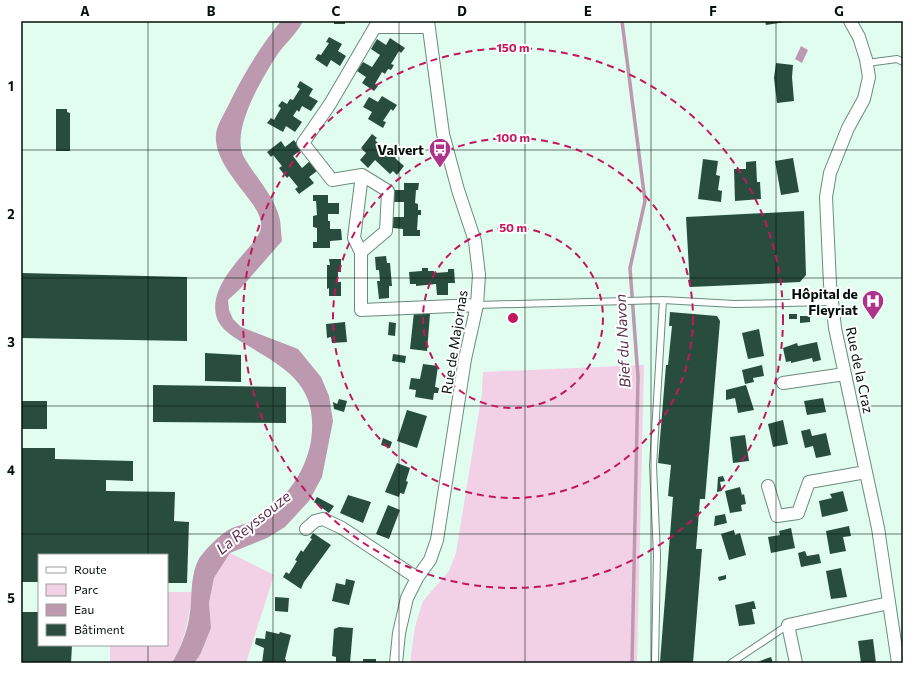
<svg xmlns="http://www.w3.org/2000/svg" width="924" height="684" font-family="Commissioner,sans-serif">
<rect width="100%" height="100%" fill="#e0fdef"/>
<path fill="#f2d0e5" d="M 644,365 L 637,663 L 410,663 L 415,627 L 423,601 L 449,571 L 456,553 L 482,393 L 483,372 Z
M 230,553 L 274,575 L 246,663 L 194,663 L 200,655 L 211,628 L 209,603 L 214,578 Z
M 167,592 L 192,592 C 189,618 185,640 172,663 L 110,663 L 110,645 L 167,645 Z"/>
<path fill="#bc99af" d="M 281,21 L 303,21 C 297,34 285,43 277,55 C 263,77 228,133 245,159 C 257,179 275,197 280,220 C 281,227 281,234 282,241 L 240,289 L 228,300 L 229,310 L 233,319 L 241,327 L 298,349 L 321,377 L 329,396 L 333,421 L 322,477 L 309,501 L 285,527 L 267,538 L 230,553 L 214,578 L 209,603 L 211,628 L 200,655 L 194,663 L 172,663 C 180,649 186,635 189,619 C 193,599 189,575 200,557 C 208,547 220,534 232,528 C 237,526 242,525 247,523 C 282,507 310,470 312,431 C 315,381 281,366 245,344 C 235,338 223,331 218,321 C 206,293 235,264 251,245 C 255,240 260,234 261,228 C 263,214 249,200 242,190 C 230,174 214,154 216,134 C 217,125 223,116 227,108 C 242,77 259,48 281,21 Z
M 801,46 L 808,50 L 802,63 L 795,59 Z"/>
<g fill="none" stroke-linecap="round" stroke-linejoin="round">
<path stroke="#bc99af" stroke-width="3.5" d="M 622,21 L 645,201 L 630,268 L 638,377 L 632,663"/>
</g>
<path fill="#284d3e" d="M 334,21 L 345,21 L 345,24 L 334,24 Z
M 765,21 L 784,21 L 785,22 L 766,25 Z
M 329,37 L 342,44 L 338,51 L 346,56 L 340,66 L 331,60 L 327,67 L 315,59 L 318,54 L 321,55 L 329,43 L 326,42 Z
M 390,38 L 405,48 L 401,53 L 399,51 L 391,64 L 394,65 L 391,70 L 388,69 L 385,74 L 382,72 L 375,84 L 378,86 L 374,91 L 362,83 L 366,77 L 357,71 L 363,62 L 372,67 L 380,55 L 371,49 L 377,39 L 386,45 Z
M 776,63 L 793,65 L 792,77 L 794,101 L 777,103 L 774,78 Z
M 300,81 L 313,89 L 309,96 L 318,101 L 311,111 L 302,106 L 299,112 L 297,110 L 293,116 L 302,122 L 295,132 L 286,126 L 283,132 L 267,123 L 271,118 L 274,120 L 281,108 L 278,106 L 282,101 L 287,104 L 290,99 L 293,100 L 300,89 L 297,87 Z
M 382,96 L 397,105 L 393,111 L 391,109 L 383,121 L 386,122 L 383,128 L 368,119 L 372,112 L 363,107 L 369,97 L 378,102 Z
M 56,109 L 67,109 L 67,112 L 70,113 L 70,151 L 56,151 Z
M 372,134 L 377,138 L 375,140 L 385,150 L 388,147 L 397,156 L 395,158 L 404,166 L 397,175 L 393,171 L 390,174 L 375,160 L 368,168 L 360,160 L 366,153 L 361,148 Z
M 294,140 L 301,150 L 293,156 L 302,168 L 310,161 L 317,171 L 309,177 L 314,183 L 299,194 L 295,189 L 298,187 L 289,176 L 287,178 L 279,168 L 282,166 L 273,155 L 271,157 L 267,152 L 281,141 L 285,147 Z
M 793,158 L 799,192 L 781,195 L 775,161 Z
M 703,159 L 718,161 L 716,175 L 720,176 L 718,190 L 722,191 L 721,202 L 698,199 Z
M 756,161 L 757,182 L 760,182 L 761,199 L 735,201 L 734,169 L 746,169 L 746,162 Z
M 404,183 L 419,183 L 418,190 L 416,190 L 415,203 L 418,204 L 418,210 L 421,210 L 421,215 L 418,215 L 417,230 L 420,230 L 420,236 L 403,236 L 403,229 L 393,228 L 393,217 L 404,217 L 404,202 L 393,202 L 393,190 L 404,190 Z
M 313,195 L 328,195 L 328,203 L 339,203 L 339,214 L 328,214 L 328,221 L 330,221 L 330,229 L 341,229 L 342,240 L 330,241 L 330,248 L 313,248 L 313,242 L 317,242 L 317,228 L 313,227 L 313,216 L 317,215 L 316,201 L 313,201 Z
M 804,211 L 806,275 L 800,282 L 690,287 L 686,217 Z
M 386,256 L 387,263 L 390,263 L 392,286 L 389,286 L 389,298 L 379,299 L 377,281 L 380,281 L 379,270 L 376,270 L 375,257 Z
M 329,259 L 341,259 L 341,272 L 338,272 L 338,282 L 341,282 L 341,296 L 329,296 L 329,288 L 327,289 L 327,265 L 330,265 Z
M 422,268 L 428,268 L 428,271 L 434,271 L 434,273 L 448,272 L 448,269 L 454,269 L 455,283 L 448,283 L 448,295 L 437,295 L 436,284 L 416,286 L 416,284 L 410,284 L 409,272 L 422,271 Z
M 21,273 L 187,277 L 187,341 L 21,338 Z
M 414,312 L 430,314 L 427,351 L 410,349 Z
M 670,312 L 717,316 L 720,321 L 705,499 L 700,499 L 696,549 L 702,549 L 693,663 L 660,662 L 673,497 L 668,496 L 671,465 L 658,463 L 666,365 L 668,365 L 672,326 L 669,326 Z
M 789,314 L 797,314 L 797,319 L 789,319 Z
M 800,316 L 810,316 L 810,322 L 800,323 Z
M 345,322 L 347,342 L 332,343 L 331,337 L 327,338 L 326,324 Z
M 389,322 L 396,323 L 395,336 L 388,335 Z
M 759,329 L 764,356 L 748,359 L 742,333 Z
M 817,342 L 821,360 L 813,362 L 812,358 L 791,363 L 791,361 L 786,362 L 783,348 L 797,343 L 798,346 Z
M 205,353 L 241,355 L 241,382 L 205,381 Z
M 393,354 L 406,356 L 405,363 L 392,361 Z
M 423,364 L 438,366 L 435,387 L 439,388 L 438,393 L 434,393 L 433,400 L 415,397 L 416,390 L 409,389 L 411,378 L 420,379 Z
M 762,365 L 764,376 L 753,378 L 754,382 L 745,384 L 742,370 Z
M 153,385 L 286,387 L 286,423 L 153,422 Z
M 746,385 L 754,410 L 738,413 L 735,398 L 726,400 L 726,390 Z
M 823,398 L 826,412 L 807,415 L 804,401 Z
M 339,399 L 347,401 L 344,412 L 334,409 L 333,402 L 337,404 Z
M 21,401 L 47,401 L 47,429 L 21,429 Z
M 407,410 L 427,416 L 417,448 L 397,441 Z
M 783,420 L 788,444 L 773,447 L 768,424 Z
M 810,429 L 812,436 L 826,433 L 831,455 L 816,458 L 813,446 L 805,448 L 801,431 Z
M 745,435 L 749,461 L 733,463 L 730,437 Z
M 383,438 L 392,442 L 390,448 L 381,445 Z
M 21,448 L 55,448 L 55,459 L 133,461 L 133,481 L 106,480 L 106,491 L 175,492 L 174,521 L 189,522 L 187,583 L 167,583 L 167,555 L 39,555 L 39,582 L 21,582 Z
M 397,463 L 410,468 L 406,481 L 408,482 L 404,494 L 400,493 L 399,497 L 385,492 Z
M 723,476 L 725,481 L 720,482 L 722,491 L 717,492 L 718,477 Z
M 740,487 L 742,495 L 744,494 L 746,504 L 741,505 L 742,511 L 730,513 L 725,491 Z
M 843,491 L 848,511 L 822,517 L 819,501 L 832,498 L 830,494 Z
M 348,495 L 371,502 L 363,523 L 340,513 Z
M 317,497 L 334,506 L 329,513 L 314,502 Z
M 388,505 L 400,510 L 389,539 L 376,534 Z
M 725,514 L 727,523 L 714,526 L 715,516 Z
M 849,526 L 851,536 L 843,537 L 846,551 L 830,554 L 826,531 Z
M 791,528 L 795,548 L 771,553 L 768,537 L 780,535 L 779,531 Z
M 734,530 L 735,535 L 740,533 L 746,555 L 729,560 L 721,534 Z
M 313,533 L 331,545 L 304,582 L 301,589 L 283,577 L 286,572 L 289,574 L 297,561 L 295,560 L 301,550 L 303,552 L 312,539 L 310,538 Z
M 805,551 L 807,556 L 819,554 L 821,563 L 801,567 L 798,553 Z
M 841,568 L 847,597 L 831,599 L 826,571 Z
M 726,575 L 726,579 L 719,581 L 718,577 Z
M 346,579 L 355,581 L 349,605 L 332,601 L 336,583 L 345,585 Z
M 275,597 L 289,598 L 288,612 L 275,611 Z
M 754,601 L 756,609 L 752,609 L 755,624 L 739,626 L 735,605 Z
M 21,612 L 39,612 L 39,645 L 72,645 L 71,663 L 21,663 Z
M 339,627 L 353,628 L 350,663 L 336,663 L 336,657 L 332,656 L 334,629 Z
M 266,631 L 279,634 L 280,632 L 291,635 L 285,659 L 286,660 L 286,663 L 262,663 L 264,648 L 255,644 L 256,638 L 265,639 Z
M 873,639 L 876,663 L 861,663 L 858,641 Z
M 771,657 L 773,663 L 755,663 L 765,659 Z
M 363,659 L 376,659 L 376,663 L 363,663 Z"/>
<g fill="none" stroke-linecap="round" stroke-linejoin="round">
<g stroke="#6a8c7d" stroke-width="8">
<path id="service" d="M 867,63 L 897,59 L 903,62
M 477,305 L 663,300 L 734,304 L 832,302
M 655,663 L 657,555 L 653,466 L 663,300
M 731,663 L 788,625"/>
</g>
<g stroke="#6a8c7d" stroke-width="14">
<path id="minor" d="M 850,21 L 859,37 L 866,59 L 869,77 L 864,99 L 848,128 L 830,173 L 826,197 L 830,284 L 835,328 L 878,528 L 898,663
M 428,27 L 375,27 L 330,104 L 303,143 L 332,180 L 362,175 L 388,191 L 386,231 L 361,252 L 361,310 L 477,305
M 361,252 L 354,238 L 362,175
M 783,383 L 845,374
M 768,486 L 777,516 L 798,513 L 809,482 L 866,472
M 306,529 L 315,521 L 323,519 L 342,528 L 417,578
M 396,663 L 399,633 L 407,598 L 417,578 L 430,560 L 437,540 L 465,359 L 477,305 L 479,275 L 475,241 L 458,190 L 443,134 L 428,21
M 796,663 L 788,625 L 889,603"/>
</g>
<use href="#service" stroke="#fff" stroke-width="6"/>
<use href="#minor" stroke="#fff" stroke-width="12"/>
</g>
<path fill="none" stroke="#040f0a" stroke-width="1" stroke-opacity="0.55" d="M 148,21 L 148,555M 273,21 L 273,663M 399,21 L 399,663M 525,21 L 525,663M 651,21 L 651,663M 776,21 L 776,663M 21,150 L 903,150M 21,278 L 903,278M 21,406 L 903,406M 21,534 L 903,534M 148,645 L 148,663"/>
<g fill="none" stroke="#c2185b" stroke-width="2" stroke-dasharray="7 5">
<circle cx="513" cy="318" r="90"/>
<circle cx="513" cy="318" r="180"/>
<circle cx="513" cy="318" r="270"/>
</g>
<defs>
<g id="bus-pin" transform="scale(1.15)"><path d="M0 17L-7.5 6A9.5 9.5 0 1 1 7.5 6Z" fill="#ac348b" stroke="#fff"/><path d="M-5-6H5V4H4V6H2V4H-2V6H-4V4H-5ZM-3.5-4V0h7V-4ZM-3.5 1.2v1.5H-2V1.2ZM2 1.2v1.5H3.5V1.2Z" fill="#fff"/></g>
<g id="hospital-pin" transform="scale(1.15)"><path d="M0 17L-7.5 6A9.5 9.5 0 1 1 7.5 6Z" fill="#ac348b" stroke="#fff"/><path d="M-5-5h3v3.5h4V-5h3V5h-3V1.5h-4V5h-3Z" fill="#fff"/></g>
</defs>
<g fill-rule="evenodd">
<use href="#bus-pin" x="440" y="149"/>
<use href="#hospital-pin" x="873" y="301"/>
</g>
<g text-anchor="middle" dominant-baseline="central" stroke-width="4" stroke-linejoin="round" paint-order="stroke">
<g font-size="14" font-weight="bold" fill="#040f0a" stroke="#fff" text-anchor="end">
<text x="424" y="149">Valvert</text>
<text x="858" y="293">Hôpital de<tspan x="858" dy="16">Fleyriat</tspan></text>
</g>
<g font-size="14" fill="#040f0a" stroke="#fff">
<text transform="translate(454 342) rotate(-81)">Rue de Majornas</text>
<text transform="translate(860 370) rotate(78)">Rue de la Craz</text>
</g>
<g font-size="15" font-style="italic" fill="#5e304f" stroke="#fff">
<text transform="translate(622 341) rotate(-93)">Bief du Navon</text>
<text transform="translate(253 522) rotate(-39)">La Reyssouze</text>
</g>
</g>
<circle cx="513" cy="318" r="6" fill="#c2185b" stroke="#fff" stroke-width="2"/>
<g font-size="12" text-anchor="middle" font-weight="bold" fill="#c2185b" stroke="#fff" stroke-width="4" stroke-linejoin="round" paint-order="stroke">
<text x="513" y="52">150 m</text>
<text x="513" y="142">100 m</text>
<text x="513" y="232">50 m</text>
</g>
<rect width="924" height="684" fill="none" stroke="#ffffff" stroke-width="44"/>
<rect x="38" y="554" width="130" height="92" fill="#ffffff" stroke="#9b9f9d"/>
<rect x="46" y="567" width="20" height="6" fill="#ffffff" stroke="#9b9f9d"/>
<text x="74" y="574" font-size="12" fill="#040f0a">Route</text>
<rect x="46" y="584" width="20" height="12" fill="#f2d0e5" stroke="#9b9f9d"/>
<text x="74" y="594" font-size="12" fill="#040f0a">Parc</text>
<rect x="46" y="604" width="20" height="12" fill="#bc99af" stroke="#9b9f9d"/>
<text x="74" y="614" font-size="12" fill="#040f0a">Eau</text>
<rect x="46" y="624" width="20" height="12" fill="#284d3e" stroke="#9b9f9d"/>
<text x="74" y="634" font-size="12" fill="#040f0a">Bâtiment</text>
<rect x="22" y="22" width="880" height="640" fill="none" stroke="#040f0a" stroke-width="1.5"/>
<g font-size="13" text-anchor="middle" font-weight="bold" fill="#040f0a">
<text x="85" y="16">A</text>
<text x="211" y="16">B</text>
<text x="336" y="16">C</text>
<text x="462" y="16">D</text>
<text x="588" y="16">E</text>
<text x="713" y="16">F</text>
<text x="839" y="16">G</text>
<text x="11" y="91">1</text>
<text x="11" y="219">2</text>
<text x="11" y="347">3</text>
<text x="11" y="475">4</text>
<text x="11" y="603">5</text>
</g>
</svg>
